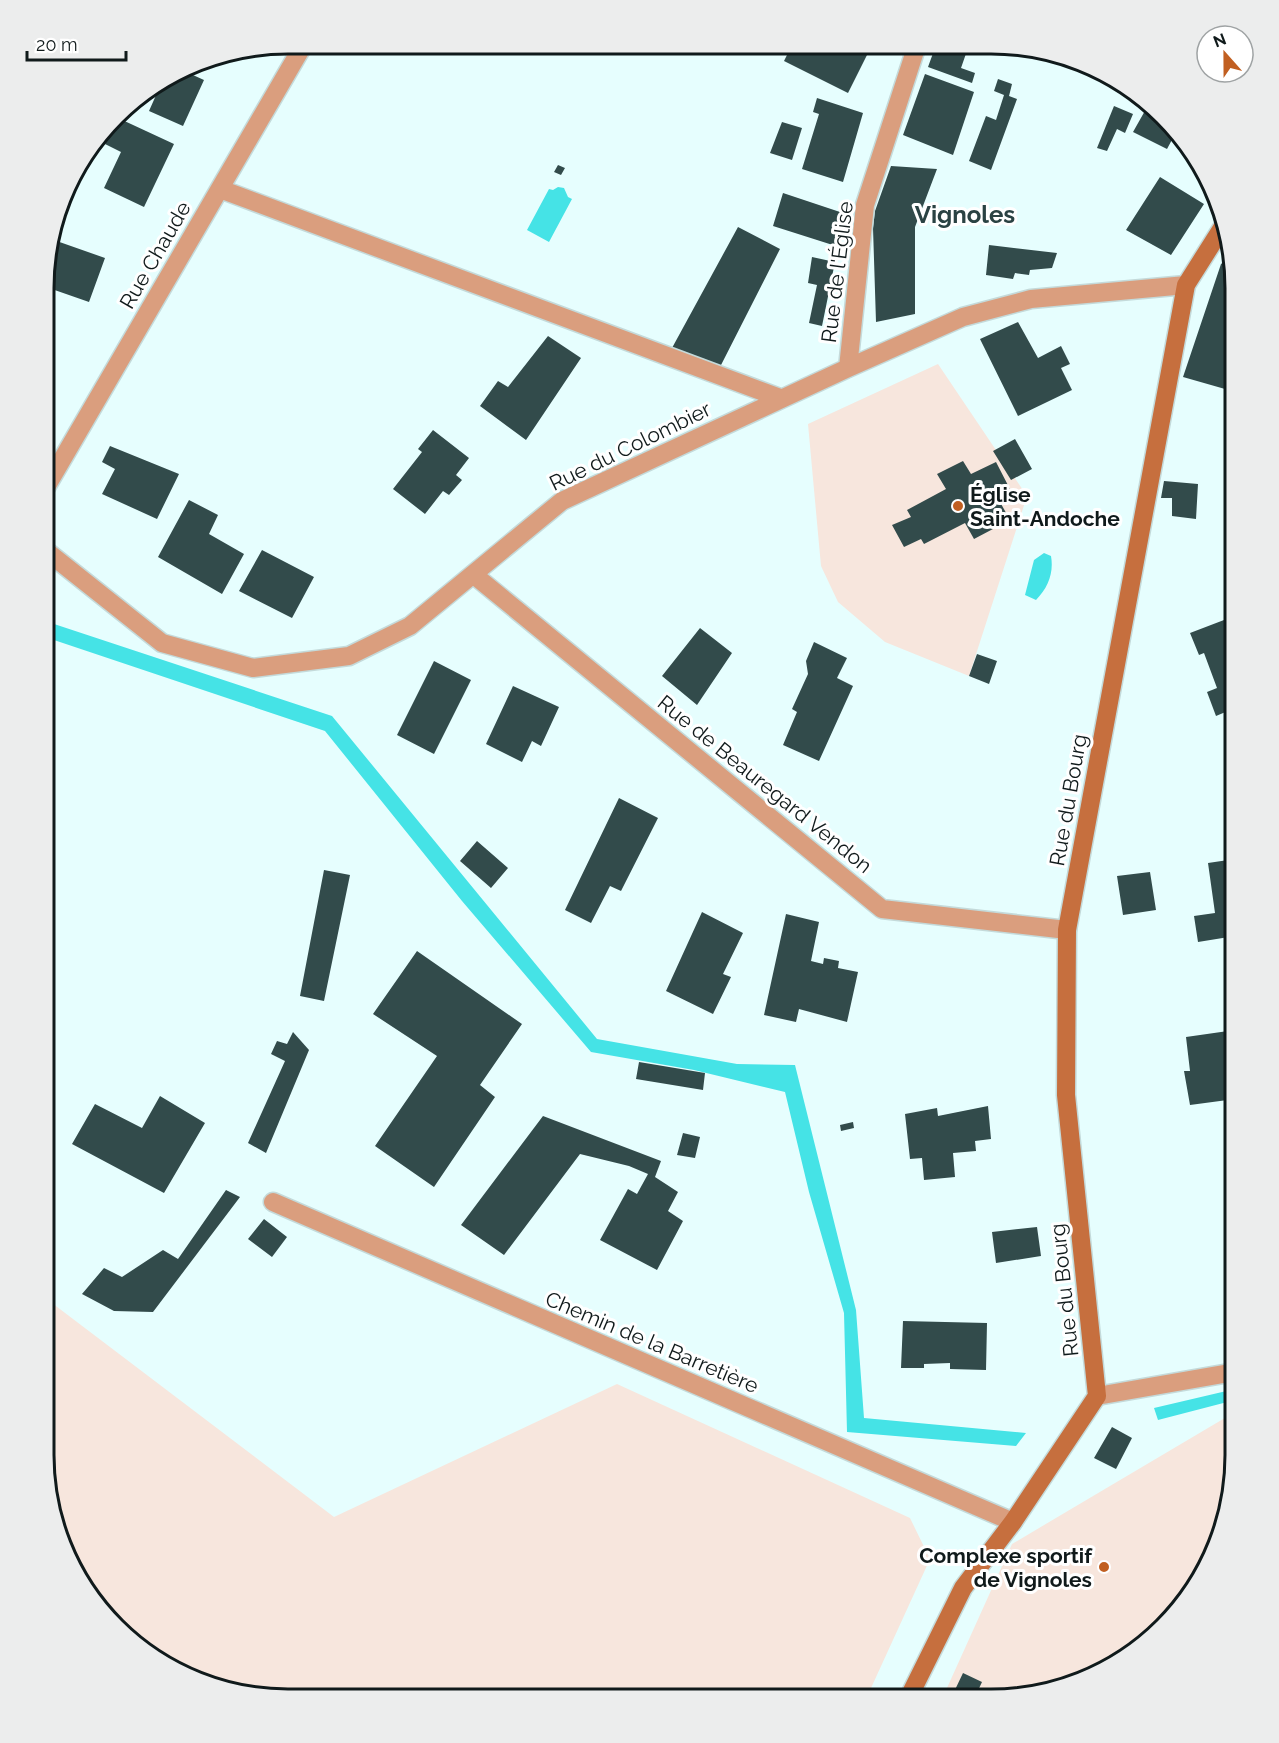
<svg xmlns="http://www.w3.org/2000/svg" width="1279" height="1743" font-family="Raleway,sans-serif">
<rect width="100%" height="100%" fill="#e6fefe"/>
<path fill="#f7e6dd" d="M 938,364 L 1027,496 L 969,676 L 885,642 L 838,602 L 821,566 L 808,424 Z
M 44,1297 L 334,1517 L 617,1384 L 910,1518 L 930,1559 L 866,1699 L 257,1697 L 152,1658 L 104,1616 L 69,1563 L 44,1455 Z
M 1235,1412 L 1235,1471 L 1222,1534 L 1194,1591 L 1152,1639 L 1099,1674 L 991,1699 L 942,1699 L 1012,1544 Z"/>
<path fill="#45e3e6" d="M 558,187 L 564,188 L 568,197 L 572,199 L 549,242 L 527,230 L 549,189 L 553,190 Z
M 1044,553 L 1051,556 C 1054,573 1048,588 1036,600 L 1025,595 L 1034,560 Z
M 45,621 L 332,716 L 597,1039 L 737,1064 L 795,1065 L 856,1310 L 864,1418 L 1026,1433 L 1016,1446 L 847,1432 L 844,1313 L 809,1192 L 785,1092 L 694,1070 L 591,1052 L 462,901 L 325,731 L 45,637 Z
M 1235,1389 L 1235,1400 L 1158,1420 L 1154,1408 Z"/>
<path fill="#324b4b" d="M 792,45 L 847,45 L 867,55 L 848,93 L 784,61 Z
M 936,45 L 969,45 L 961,68 L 975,73 L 972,83 L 928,67 Z
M 184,71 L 204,80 L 183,126 L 149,111 L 161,84 Z
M 925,74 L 974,92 L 953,155 L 903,135 Z
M 998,79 L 1012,84 L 1009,96 L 1017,99 L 991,170 L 969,161 L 986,116 L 996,120 L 1004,95 L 994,91 Z
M 1132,90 L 1139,94 L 1146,102 L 1130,96 Z
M 817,98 L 863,113 L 843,182 L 802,169 L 819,114 L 813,112 Z
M 1114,106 L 1133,114 L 1125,133 L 1117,129 L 1107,151 L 1097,148 Z
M 1146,109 L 1156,113 L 1174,136 L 1167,149 L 1133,132 Z
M 118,118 L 174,144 L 144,207 L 104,188 L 121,152 L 105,144 Z
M 782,122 L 802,128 L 792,160 L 770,153 Z
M 558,165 L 565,168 L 561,175 L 554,172 Z
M 891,166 L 937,169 L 915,227 L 915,314 L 876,322 L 873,228 L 875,211 Z
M 1160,177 L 1204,204 L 1171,255 L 1126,230 Z
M 783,193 L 846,214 L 839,247 L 773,226 Z
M 738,227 L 780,249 L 719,369 L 672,348 Z
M 51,239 L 105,258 L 89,302 L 46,287 L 46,256 Z
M 989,245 L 1057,253 L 1052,268 L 1030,270 L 1029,275 L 1015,273 L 1013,279 L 986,275 Z
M 812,257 L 835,262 L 822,326 L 809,323 L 817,285 L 808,283 Z
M 1229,258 L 1235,288 L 1235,381 L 1232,391 L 1183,377 L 1221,264 Z
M 1018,322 L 1038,358 L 1061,346 L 1070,364 L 1061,368 L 1072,390 L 1018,416 L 980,339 Z
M 548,336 L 581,358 L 526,440 L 480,406 L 498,381 L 508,387 Z
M 433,430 L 469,458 L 456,475 L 462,480 L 449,495 L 443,491 L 425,514 L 393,489 L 422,452 L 418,449 Z
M 1015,439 L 1032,469 L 1011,480 L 993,451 Z
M 110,446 L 179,474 L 157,519 L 102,494 L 115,469 L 102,462 Z
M 963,461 L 971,474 L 996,462 L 1013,495 L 1000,502 L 1010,520 L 974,539 L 965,523 L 924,544 L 921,539 L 904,547 L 892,525 L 911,517 L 907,510 L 946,489 L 937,474 Z
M 1164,481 L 1198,484 L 1196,519 L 1172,516 L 1172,498 L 1161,498 Z
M 189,500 L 218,515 L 209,534 L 244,554 L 222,594 L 158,557 Z
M 262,550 L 314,577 L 292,618 L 239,591 Z
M 1224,620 L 1231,637 L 1235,636 L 1235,708 L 1216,716 L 1207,692 L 1217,688 L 1204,653 L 1199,655 L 1190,633 Z
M 700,628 L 732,653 L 697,705 L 662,676 Z
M 814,642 L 847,658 L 837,678 L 853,686 L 819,761 L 783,745 L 797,712 L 792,709 L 808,674 L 806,661 Z
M 977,654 L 997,661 L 989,684 L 969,676 Z
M 434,661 L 471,680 L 434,754 L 397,735 Z
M 513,686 L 559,707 L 541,746 L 532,741 L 522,762 L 486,744 Z
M 619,798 L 658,818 L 621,891 L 610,886 L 591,923 L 565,910 Z
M 477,841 L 508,868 L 491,888 L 460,861 Z
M 1235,859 L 1235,936 L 1198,942 L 1194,916 L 1215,913 L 1208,863 Z
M 324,870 L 350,875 L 324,1001 L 300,996 Z
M 1150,872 L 1156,910 L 1123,915 L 1117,876 Z
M 702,912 L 743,933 L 723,974 L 731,977 L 713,1014 L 666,991 Z
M 786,914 L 819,922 L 811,961 L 823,964 L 824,958 L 839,961 L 838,968 L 858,972 L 847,1022 L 799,1009 L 796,1022 L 764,1015 Z
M 417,951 L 522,1024 L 480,1085 L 495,1097 L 434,1187 L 375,1146 L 437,1056 L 373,1014 Z
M 1228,1031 L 1232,1064 L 1235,1063 L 1235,1099 L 1190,1105 L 1184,1071 L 1190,1071 L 1186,1037 Z
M 293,1032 L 309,1050 L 266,1153 L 248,1143 L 285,1061 L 271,1054 L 277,1041 L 287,1044 Z
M 639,1062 L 705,1073 L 703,1090 L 636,1079 Z
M 160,1096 L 205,1123 L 164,1193 L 72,1144 L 95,1104 L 142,1128 Z
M 988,1106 L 991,1139 L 975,1141 L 976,1151 L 953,1153 L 955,1177 L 924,1180 L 922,1158 L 910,1159 L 905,1114 L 937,1108 L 938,1116 Z
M 543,1116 L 661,1161 L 655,1177 L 678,1192 L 668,1211 L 683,1221 L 657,1270 L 600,1240 L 628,1189 L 637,1194 L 648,1174 L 629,1166 L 580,1154 L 504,1255 L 461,1225 Z
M 853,1122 L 854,1128 L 841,1131 L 840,1125 Z
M 683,1133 L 700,1137 L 695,1158 L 677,1155 Z
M 226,1190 L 240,1197 L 153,1312 L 114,1311 L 82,1294 L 104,1268 L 122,1277 L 163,1250 L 178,1259 Z
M 264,1219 L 287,1237 L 272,1257 L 248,1239 Z
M 1037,1227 L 1041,1256 L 996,1263 L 992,1232 Z
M 1235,1263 L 1235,1281 L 1234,1282 L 1230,1264 Z
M 903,1321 L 987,1323 L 986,1370 L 950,1369 L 950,1363 L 924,1364 L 924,1368 L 901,1368 Z
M 1112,1427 L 1132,1438 L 1116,1469 L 1094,1458 Z
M 963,1673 L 982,1682 L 974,1699 L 966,1699 L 953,1694 Z"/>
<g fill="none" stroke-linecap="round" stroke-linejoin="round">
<g stroke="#c4dada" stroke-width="21">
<path id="street" d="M 220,189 L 780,398
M 848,368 L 865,205 L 917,45
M 45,489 L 304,44
M 45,550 L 162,643 L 253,668 L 349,656 L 410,626 L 562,501 L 848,368 L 963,317 L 1031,299 L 1186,285
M 474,575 L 882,909 L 1067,930
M 273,1202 L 1013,1522
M 1097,1396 L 1235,1372"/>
</g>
<g stroke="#c4dada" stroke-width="21">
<path id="secondary" d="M 908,1699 L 963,1588 L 1013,1522 L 1097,1396 L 1066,1095 L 1067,930 L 1186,285 L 1222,228"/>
</g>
<use href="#street" stroke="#da9e7e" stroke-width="18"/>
<use href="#secondary" stroke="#c66f3e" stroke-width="18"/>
</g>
<g fill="#c15f21" stroke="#fff" stroke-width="2">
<circle cx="958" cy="506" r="6"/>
<circle cx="1104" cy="1567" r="6"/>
</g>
<g text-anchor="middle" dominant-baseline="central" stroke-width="6" stroke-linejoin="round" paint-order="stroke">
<g font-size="21" fill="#101a1b" stroke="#fff">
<text transform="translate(155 255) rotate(-60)">Rue Chaude</text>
<text transform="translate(837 272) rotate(-83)">Rue de l'Église</text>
<text transform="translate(630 446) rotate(-26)">Rue du Colombier</text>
<text transform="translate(765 784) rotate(39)">Rue de Beauregard Vendon</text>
<text transform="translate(1068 800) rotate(-80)">Rue du Bourg</text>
<text transform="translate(1064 1290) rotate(-96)">Rue du Bourg</text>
<text transform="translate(652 1342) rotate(23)">Chemin de la Barretière</text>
</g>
<g font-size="21" font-weight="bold" fill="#101a1b" stroke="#fff" text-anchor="start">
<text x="970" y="494">Église<tspan x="970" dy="24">Saint-Andoche</tspan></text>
<text x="1092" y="1555" text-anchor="end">Complexe sportif<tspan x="1092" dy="24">de Vignoles</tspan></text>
</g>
<g font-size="24" font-weight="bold" fill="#2a4243" stroke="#fff">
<text x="965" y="214">Vignoles</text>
</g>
</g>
<path d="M0 0H1279V1743H0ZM288 54H991A234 234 0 0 1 1225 288V1455A234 234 0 0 1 991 1689H288A234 234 0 0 1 54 1455V288A234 234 0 0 1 288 54Z" fill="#eceded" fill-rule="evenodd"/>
<path fill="none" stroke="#101a1b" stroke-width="3" d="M288 54H991A234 234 0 0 1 1225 288V1455A234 234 0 0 1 991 1689H288A234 234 0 0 1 54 1455V288A234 234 0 0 1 288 54Z"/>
<g transform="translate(1225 54) rotate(339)"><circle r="28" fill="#ffffff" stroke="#9fa3a4" stroke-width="1.5"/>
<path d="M0-4.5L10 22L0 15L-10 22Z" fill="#c15f21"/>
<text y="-9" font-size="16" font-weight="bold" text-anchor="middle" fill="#101a1b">N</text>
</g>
<path d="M27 51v9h99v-9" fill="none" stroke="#101a1b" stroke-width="3"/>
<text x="36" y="51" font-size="18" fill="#101a1b" stroke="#ffffff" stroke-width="4.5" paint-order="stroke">20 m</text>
</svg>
